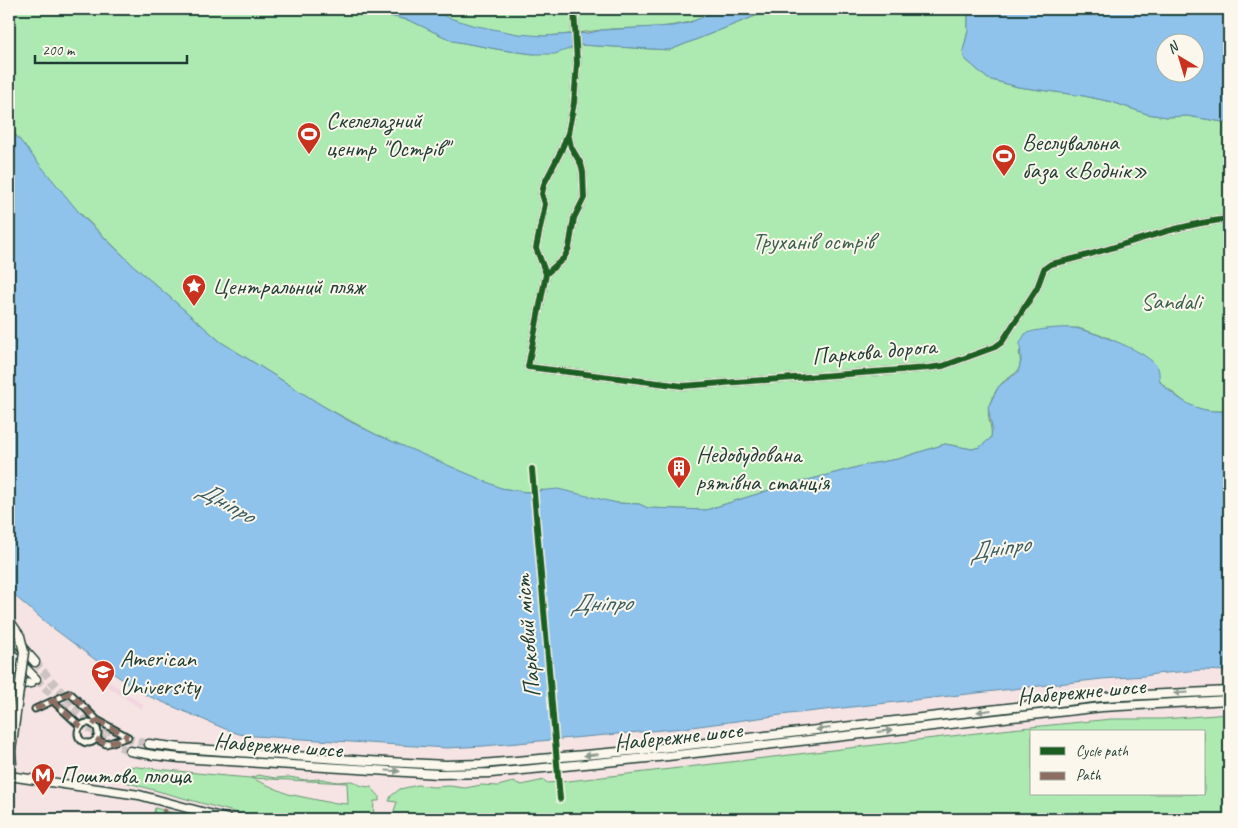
<svg xmlns="http://www.w3.org/2000/svg" width="1238" height="828" font-family="Caveat,sans-serif">
<rect width="100%" height="100%" fill="#f6e4e4"/>
<filter id="ink" filterUnits="userSpaceOnUse"><feTurbulence type="fractalNoise" baseFrequency=".02" numOctaves="2"/><feDisplacementMap in="SourceGraphic" scale="10" xChannelSelector="R" yChannelSelector="G"/><feConvolveMatrix kernelMatrix="1 2 1 2 8 2 1 2 1" color-interpolation-filters="sRGB"/></filter>
<g filter="url(#ink)">
<path fill="#f2d6df" d="M 101,676 L 144,705 L 141,709 L 98,680 Z"/>
<path fill="#adeab1" stroke="#669472" fill-rule="evenodd" d="M 9,9 L 361,9 L 411,21 L 453,41 L 502,50 L 534,54 L 580,45 L 670,50 L 773,9 L 968,9 L 968,31 L 963,51 L 964,58 L 988,79 L 1018,87 L 1084,96 L 1112,102 L 1147,114 L 1167,117 L 1187,116 L 1229,123 L 1229,411 L 1210,411 L 1195,408 L 1186,403 L 1161,383 L 1151,361 L 1109,338 L 1078,328 L 1046,329 L 1019,352 C 1025,378 1008,372 997,389 C 994,394 990,401 989,407 C 986,417 993,427 991,438 L 980,447 L 972,449 L 945,444 L 898,459 L 869,464 L 770,490 L 706,510 L 648,508 L 639,504 L 617,503 L 541,490 L 525,492 L 500,488 L 375,434 L 323,406 L 221,342 L 134,266 L 75,208 L 9,127 Z
M 429,9 L 721,9 C 683,30 652,27 611,29 C 589,31 568,35 546,36 C 513,37 458,25 429,9 Z
M 1229,714 L 1229,819 L 398,819 L 399,815 L 393,814 L 397,802 L 389,801 L 391,796 L 400,789 L 418,785 L 433,787 L 449,786 L 465,788 L 481,785 L 498,786 L 513,782 L 522,785 L 544,780 L 547,783 L 560,782 L 1011,729 L 1111,719 L 1163,719 ZM 1032,732 L 1204,732 L 1204,794 L 1032,794 Z
M 128,766 L 226,776 L 250,778 L 258,775 L 275,778 L 290,777 L 305,780 L 322,779 L 337,782 L 352,781 L 362,786 L 371,787 L 379,796 L 379,801 L 374,801 L 373,819 L 259,819 L 125,782 ZM 251,778 L 347,783 L 348,804 L 327,802 L 288,794 Z
M 155,808 L 196,819 L 150,819 L 153,817 Z"/>
<path fill="#8fc3ec" stroke="#628da2" fill-rule="evenodd" d="M 361,9 L 429,9 L 450,18 L 472,25 L 518,34 L 544,36 L 589,33 L 602,30 L 672,26 L 689,23 L 721,9 L 773,9 L 670,50 L 580,45 L 555,54 L 534,54 L 502,50 L 453,41 L 411,21 Z
M 968,9 L 1229,9 L 1229,123 L 1187,116 L 1167,117 L 1147,114 L 1112,102 L 1084,96 L 1018,87 L 988,79 L 964,58 L 963,51 L 968,31 ZM 1166,42 L 1196,42 L 1196,72 L 1166,72 Z
M 9,127 L 82,216 L 134,266 L 221,342 L 323,406 L 351,422 L 375,434 L 501,488 L 526,492 L 558,489 L 617,503 L 639,504 L 648,508 L 706,510 L 770,490 L 869,464 L 898,459 L 945,444 L 972,449 L 980,447 L 991,438 L 992,428 L 988,407 L 999,386 L 1018,372 L 1021,361 L 1020,343 L 1025,334 C 1034,329 1069,326 1079,329 C 1098,334 1148,351 1158,368 C 1160,373 1158,378 1161,383 C 1183,404 1199,413 1229,411 L 1229,671 L 1201,670 L 1155,674 L 1145,676 L 1102,679 L 789,714 L 684,728 L 484,746 L 447,748 L 254,736 L 239,734 L 223,728 L 146,695 L 117,676 L 49,625 L 9,591 Z"/>
<path fill="#f6e4e4" d="M 530,489 L 536,489 L 558,742 L 552,742 Z"/>
<g fill="none" stroke-linecap="round" stroke-linejoin="round">
<path stroke="#cbc3c1" stroke-width="8" stroke-dasharray="8 4" stroke-linecap="butt" d="M 35,662 C 60,690 86,724 123,737 C 131,740 141,742 149,744
M 36,679 C 63,707 93,737 130,751"/>
<g stroke="#1f3d34" stroke-width="9">
<path id="street" d="M 574,9 L 577,63 L 574,103 L 568,133 L 561,151 L 544,184 L 542,194 L 545,204 L 536,248 L 546,274 L 528,367 L 683,386 L 928,368 L 943,366 L 995,347 L 1002,342 L 1037,288 L 1044,269 L 1051,264 C 1111,252 1168,225 1229,219
M 546,274 L 564,258 L 569,248 L 574,218 L 584,198 L 583,172 L 581,164 L 571,147 L 568,133
M 53,701 L 81,727
M 35,709 L 70,693 L 97,720 L 93,725
M 97,720 L 128,737
M78 733a10 10 0 1 1 20 0a10 10 0 1 1-20 0Z
M 96,739 L 106,744 L 128,737"/>
</g>
<g stroke="#1f3d34" stroke-width="11">
<path id="primary" d="M 9,633 L 35,662
M 9,651 L 36,679
M 9,720 L 14,690 L 23,684 L 31,683
M 149,744 L 181,748 L 368,761 L 446,765 L 481,764 L 653,749 L 1102,697 L 1229,691
M 130,751 L 153,755 L 180,758 L 438,774 L 491,773 L 668,756 L 1102,707 L 1229,700
M 9,776 L 139,795 L 228,819"/>
</g>
<use href="#street" stroke="#fbf7ec" stroke-width="5"/>
<use href="#primary" stroke="#fbf7ec" stroke-width="8"/>
<g stroke="#1f3d34" stroke-width="11" stroke-linecap="butt">
<path id="primary-bridge" d="M 9,620 L 20,636 L 24,652 L 11,751 L 12,765"/>
</g>
<use href="#primary-bridge" stroke="#fbf7ec" stroke-width="8"/>
<path stroke="#8d6e63" stroke-width="5" stroke-dasharray="10 5" stroke-linecap="butt" d="M 53,701 L 81,727
M 35,709 L 70,693 L 97,720 L 93,725
M 97,720 L 128,737
M 96,739 L 106,744 L 128,737
M 165,809 L 164,814 L 169,819"/>
<g stroke="#fbf7ec" stroke-width="9">
<path id="cycleway" d="M 574,9 L 577,63 L 574,103 L 568,133 L 561,151 L 544,184 L 542,194 L 545,204 L 536,248 L 546,274 L 528,367 L 683,386 L 928,368 L 943,366 L 995,347 L 1002,342 L 1037,288 L 1044,269 L 1051,264 C 1111,252 1168,225 1229,219
M 546,274 L 564,258 L 569,248 L 574,218 L 584,198 L 583,172 L 581,164 L 571,147 L 568,133
M 532,469 L 560,799"/>
</g>
<use href="#cycleway" stroke="#1b5e20" stroke-width="6"/>
</g>
<defs><path id="oneway-solid" d="M-6-.8H1V-3.2L6.5 0L1 3.2V.8H-6Z" transform="scale(1.25)"/></defs>
<g fill="#8d9a90">
<use href="#oneway-solid" transform="translate(1181 693) rotate(177)"/>
<use href="#oneway-solid" transform="translate(984 711) rotate(173)"/>
<use href="#oneway-solid" transform="translate(823 729) rotate(173)"/>
<use href="#oneway-solid" transform="translate(885 731) rotate(-7)"/>
<use href="#oneway-solid" transform="translate(591 755) rotate(175)"/>
<use href="#oneway-solid" transform="translate(393 771) rotate(3)"/>
</g>
</g>
<defs>
<g id="stadium-pin" transform="scale(1.25)"><path d="M0 17L-7.5 6A9.5 9.5 0 1 1 7.5 6Z" fill="#c8321e" stroke="#fbf7ec"/><path d="M0-5a6.5 5 0 1 0 0 10a6.5 5 0 1 0 0-10ZM-3.5-1.8h7v3.6h-7Z" fill="#fff"/></g>
<g id="sight-pin" transform="scale(1.25)"><path d="M0 17L-7.5 6A9.5 9.5 0 1 1 7.5 6Z" fill="#c8321e" stroke="#fbf7ec"/><path d="M0-6L1.8-2.2L6-1.7L2.9 1.2L3.7 5.4L0 3.3L-3.7 5.4L-2.9 1.2L-6-1.7L-1.8-2.2Z" fill="#fff"/></g>
<g id="building-pin" transform="scale(1.25)"><path d="M0 17L-7.5 6A9.5 9.5 0 1 1 7.5 6Z" fill="#c8321e" stroke="#fbf7ec"/><path d="M-4-6H4V6H1V3H-1V6H-4ZM-2.5-4.3h1.7v1.8h-1.7ZM.8-4.3h1.7v1.8H.8ZM-2.5-1h1.7V.8h-1.7ZM.8-1h1.7V.8H.8Z" fill="#fff"/></g>
<g id="university-pin" transform="scale(1.25)"><path d="M0 17L-7.5 6A9.5 9.5 0 1 1 7.5 6Z" fill="#c8321e" stroke="#fbf7ec"/><path d="M0-5L7-2L0 1L-7-2ZM-4 1L0 2.5L4 1V4Q0 6-4 4Z" fill="#fff"/></g>
<g id="metro-pin" transform="scale(1.25)"><path d="M0 17L-7.5 6A9.5 9.5 0 1 1 7.5 6Z" fill="#c8321e" stroke="#fbf7ec"/><path d="M-5.5 5V-5H-3L0 0L3-5H5.5V5H3V-.5L0 4L-3-.5V5Z" fill="#fff"/></g>
</defs>
<g fill-rule="evenodd">
<use href="#stadium-pin" x="309" y="134"/>
<use href="#stadium-pin" x="1004" y="156"/>
<use href="#sight-pin" x="194" y="286"/>
<use href="#building-pin" x="679" y="468"/>
<use href="#university-pin" x="103" y="672"/>
<use href="#metro-pin" x="43" y="775"/>
</g>
<g text-anchor="middle" dominant-baseline="central" stroke-width="4" stroke-linejoin="round" paint-order="stroke">
<g font-size="24" fill="#1f3d34" stroke="#fbf7ec" text-anchor="start">
<text x="326" y="120">Скелелазний<tspan x="326" dy="28">центр "Острів"</tspan></text>
<text x="1022" y="142">Веслувальна<tspan x="1022" dy="28">база «Воднік»</tspan></text>
<text x="212" y="286">Центральний пляж</text>
<text x="696" y="454">Недобудована<tspan x="696" dy="28">рятівна станція</tspan></text>
<text x="120" y="658">American<tspan x="120" dy="28">University</tspan></text>
<text x="60" y="775">Поштова площа</text>
</g>
<g font-size="24" fill="#3b604d" stroke="#fbf7ec">
<text x="813" y="241">Труханів острів</text>
<text x="1171" y="301">Sandali</text>
</g>
<g font-size="24" fill="#1f3d34" stroke="#fbf7ec">
<text transform="translate(874 351) rotate(-5)">Паркова дорога</text>
<text transform="translate(527 636) rotate(-95)">Парковий міст</text>
<text transform="translate(1081 691) rotate(-5)">Набережне шосе</text>
<text transform="translate(678 736) rotate(-6)">Набережне шосе</text>
<text transform="translate(278 745) rotate(4)">Набережне шосе</text>
</g>
<g font-size="25" font-style="italic" fill="#3b5e62" stroke="#fbf7ec">
<text transform="translate(226 502) rotate(29)">Дніпро</text>
<text transform="translate(999 548) rotate(-9)">Дніпро</text>
<text transform="translate(601 603) rotate(-1)">Дніпро</text>
</g>
</g>
<rect width="1238" height="828" fill="none" stroke="#fbf7ec" stroke-width="30"/>
<rect x="15" y="15" width="1208" height="798" fill="none" stroke="#1f3d34" stroke-width="2" filter="url(#ink)"/>
<rect x="1030" y="730" width="175" height="65" fill="#fbf7ec" stroke="#a3ada2"/>
<rect x="1040" y="747" width="25" height="8" fill="#1b5e20" stroke="#a3ada2"/>
<text x="1076" y="756" font-size="15" fill="#1f3d34">Cycle path</text>
<rect x="1040" y="772" width="25" height="8" fill="#8d6e63" stroke="#a3ada2"/>
<text x="1076" y="780" font-size="15" fill="#1f3d34">Path</text>
<g transform="translate(1180 58) rotate(322)"><circle r="24" fill="#fbf7ec" stroke="#a3ada2"/>
<path d="M0-4L9 19L0 12L-9 19Z" fill="#c8321e"/>
<text y="-8" font-size="14" font-weight="bold" text-anchor="middle" fill="#1f3d34">N</text>
</g>
<path d="M35 55v8h152v-8" fill="none" stroke="#1f3d34" stroke-width="2.5"/>
<text x="42" y="55" font-size="15" fill="#1f3d34" stroke="#fbf7ec" stroke-width="4" paint-order="stroke">200 m</text>
</svg>
